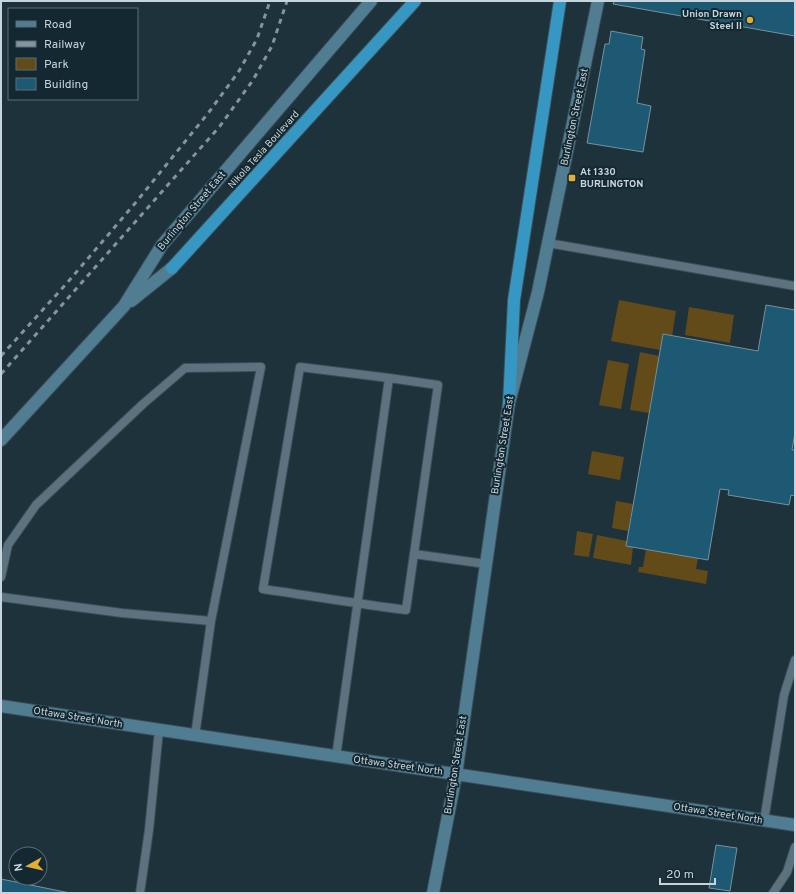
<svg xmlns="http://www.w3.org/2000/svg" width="796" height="894" font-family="Overpass,sans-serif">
<rect width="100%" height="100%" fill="#1e323c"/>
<path fill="#624b18" d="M 619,300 L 676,311 L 672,336 L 663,335 L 660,350 L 611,341 Z
M 689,307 L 734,315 L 730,343 L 685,335 Z
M 640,352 L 659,356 L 649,413 L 630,410 Z
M 608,360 L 629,364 L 621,409 L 599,405 Z
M 592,451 L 624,457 L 620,480 L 588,474 Z
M 616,501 L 633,504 L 628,531 L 612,528 Z
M 577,531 L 593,534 L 589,557 L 574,555 Z
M 597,535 L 627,541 L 626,546 L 633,547 L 631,565 L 593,558 Z
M 646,549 L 698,558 L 696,569 L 708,571 L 706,584 L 638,572 L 639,567 L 643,567 Z"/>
<path fill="#1d5973" stroke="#79909c" d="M 614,1 L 795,1 L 795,36 L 613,4 Z
M 611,31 L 643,37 L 641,49 L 645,50 L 637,103 L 651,106 L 643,152 L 587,143 L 605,44 L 609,44 Z
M 766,305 L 795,310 L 795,433 L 792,450 L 795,450 L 795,496 L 791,495 L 789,505 L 728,495 L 729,490 L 720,489 L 708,560 L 626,546 L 663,334 L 758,351 Z
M 716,845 L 737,848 L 730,891 L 709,888 Z
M 1,879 L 70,893 L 1,893 Z"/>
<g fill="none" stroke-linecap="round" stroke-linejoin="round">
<g stroke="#3c4e57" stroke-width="10">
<path id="lane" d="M 548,243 L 795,286
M 414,554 L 486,564
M 1,577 L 8,545 L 36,505 L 143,404 L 185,368 L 261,367 L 211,621 L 195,736
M 1,597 L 122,613 L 211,621
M 336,757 C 353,630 372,504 389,378 L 438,385 L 406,610 C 358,604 311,596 263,589 L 300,367 L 389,378
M 764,821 L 784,695 L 795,660
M 140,893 L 149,830 L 159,730
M 773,893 L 787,872 L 795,847"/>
</g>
<g stroke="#3c4e57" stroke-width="14">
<path id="secondary" d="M 131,301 L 172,268
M 1,440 L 124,306 L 162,245 L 371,1
M 1,706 L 795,825
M 433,893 L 456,775 L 509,403 L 538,292 L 598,1"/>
</g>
<g stroke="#3c4e57" stroke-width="14">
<path id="highway" d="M 172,268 L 415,1
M 509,403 L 514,300 L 560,1"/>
</g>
<use href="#lane" stroke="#5c727e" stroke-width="8"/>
<use href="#secondary" stroke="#517d92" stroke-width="12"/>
<use href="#highway" stroke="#3698c2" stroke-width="12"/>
<path stroke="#85949c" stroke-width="3" stroke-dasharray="5 5" stroke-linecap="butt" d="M 1,356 L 67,283 L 137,201 L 209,112 L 239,71 L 257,39 L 270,1
M 1,374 L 220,126 L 253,80 L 272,46 L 287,1"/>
</g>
<g fill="#e2ae34" stroke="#142832" stroke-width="1.5">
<circle cx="750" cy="20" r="4"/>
<rect x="568" y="174" width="8" height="8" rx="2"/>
</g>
<g text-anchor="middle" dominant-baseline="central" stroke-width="4" stroke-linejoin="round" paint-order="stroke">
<g font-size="10" font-weight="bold" fill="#c8d4db" stroke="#142832" text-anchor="end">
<text x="742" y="14">Union Drawn<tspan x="742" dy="12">Steel II</tspan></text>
<text x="580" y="172" text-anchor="start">At 1330<tspan x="580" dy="12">BURLINGTON</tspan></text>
</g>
<g font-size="10" fill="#c8d4db" stroke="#142832">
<text transform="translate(575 117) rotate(-78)">Burlington Street East</text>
<text transform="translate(264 150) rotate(-48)">Nikola Tesla Boulevard</text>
<text transform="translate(192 211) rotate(-50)">Burlington Street East</text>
<text transform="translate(503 445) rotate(-81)">Burlington Street East</text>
<text transform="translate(78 718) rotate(9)">Ottawa Street North</text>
<text transform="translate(456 765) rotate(-81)">Burlington Street East</text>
<text transform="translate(398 766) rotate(8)">Ottawa Street North</text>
<text transform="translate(718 814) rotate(9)">Ottawa Street North</text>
</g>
</g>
<rect width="796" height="894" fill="none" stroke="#c8d4db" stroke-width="4"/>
<rect x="8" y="8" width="130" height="92" fill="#142832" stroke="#5c6d76"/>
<rect x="16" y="21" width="20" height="6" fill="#517d92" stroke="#5c6d76"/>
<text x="44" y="28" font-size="12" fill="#c8d4db">Road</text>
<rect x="16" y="41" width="20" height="6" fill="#85949c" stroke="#5c6d76"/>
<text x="44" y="48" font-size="12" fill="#c8d4db">Railway</text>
<rect x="16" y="58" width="20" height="12" fill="#624b18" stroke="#5c6d76"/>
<text x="44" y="68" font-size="12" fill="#c8d4db">Park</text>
<rect x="16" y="78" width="20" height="12" fill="#1d5973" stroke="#5c6d76"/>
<text x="44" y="88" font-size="12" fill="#c8d4db">Building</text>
<g transform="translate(28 866) rotate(262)"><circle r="19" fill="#142832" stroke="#5c6d76"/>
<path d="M0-3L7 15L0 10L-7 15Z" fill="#e2ae34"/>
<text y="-6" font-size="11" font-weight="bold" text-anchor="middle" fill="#c8d4db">N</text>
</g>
<path d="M660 878v6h55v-6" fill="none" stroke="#c8d4db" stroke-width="2"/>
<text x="666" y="878" font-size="12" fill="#c8d4db" stroke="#142832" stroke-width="3" paint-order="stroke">20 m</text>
</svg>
